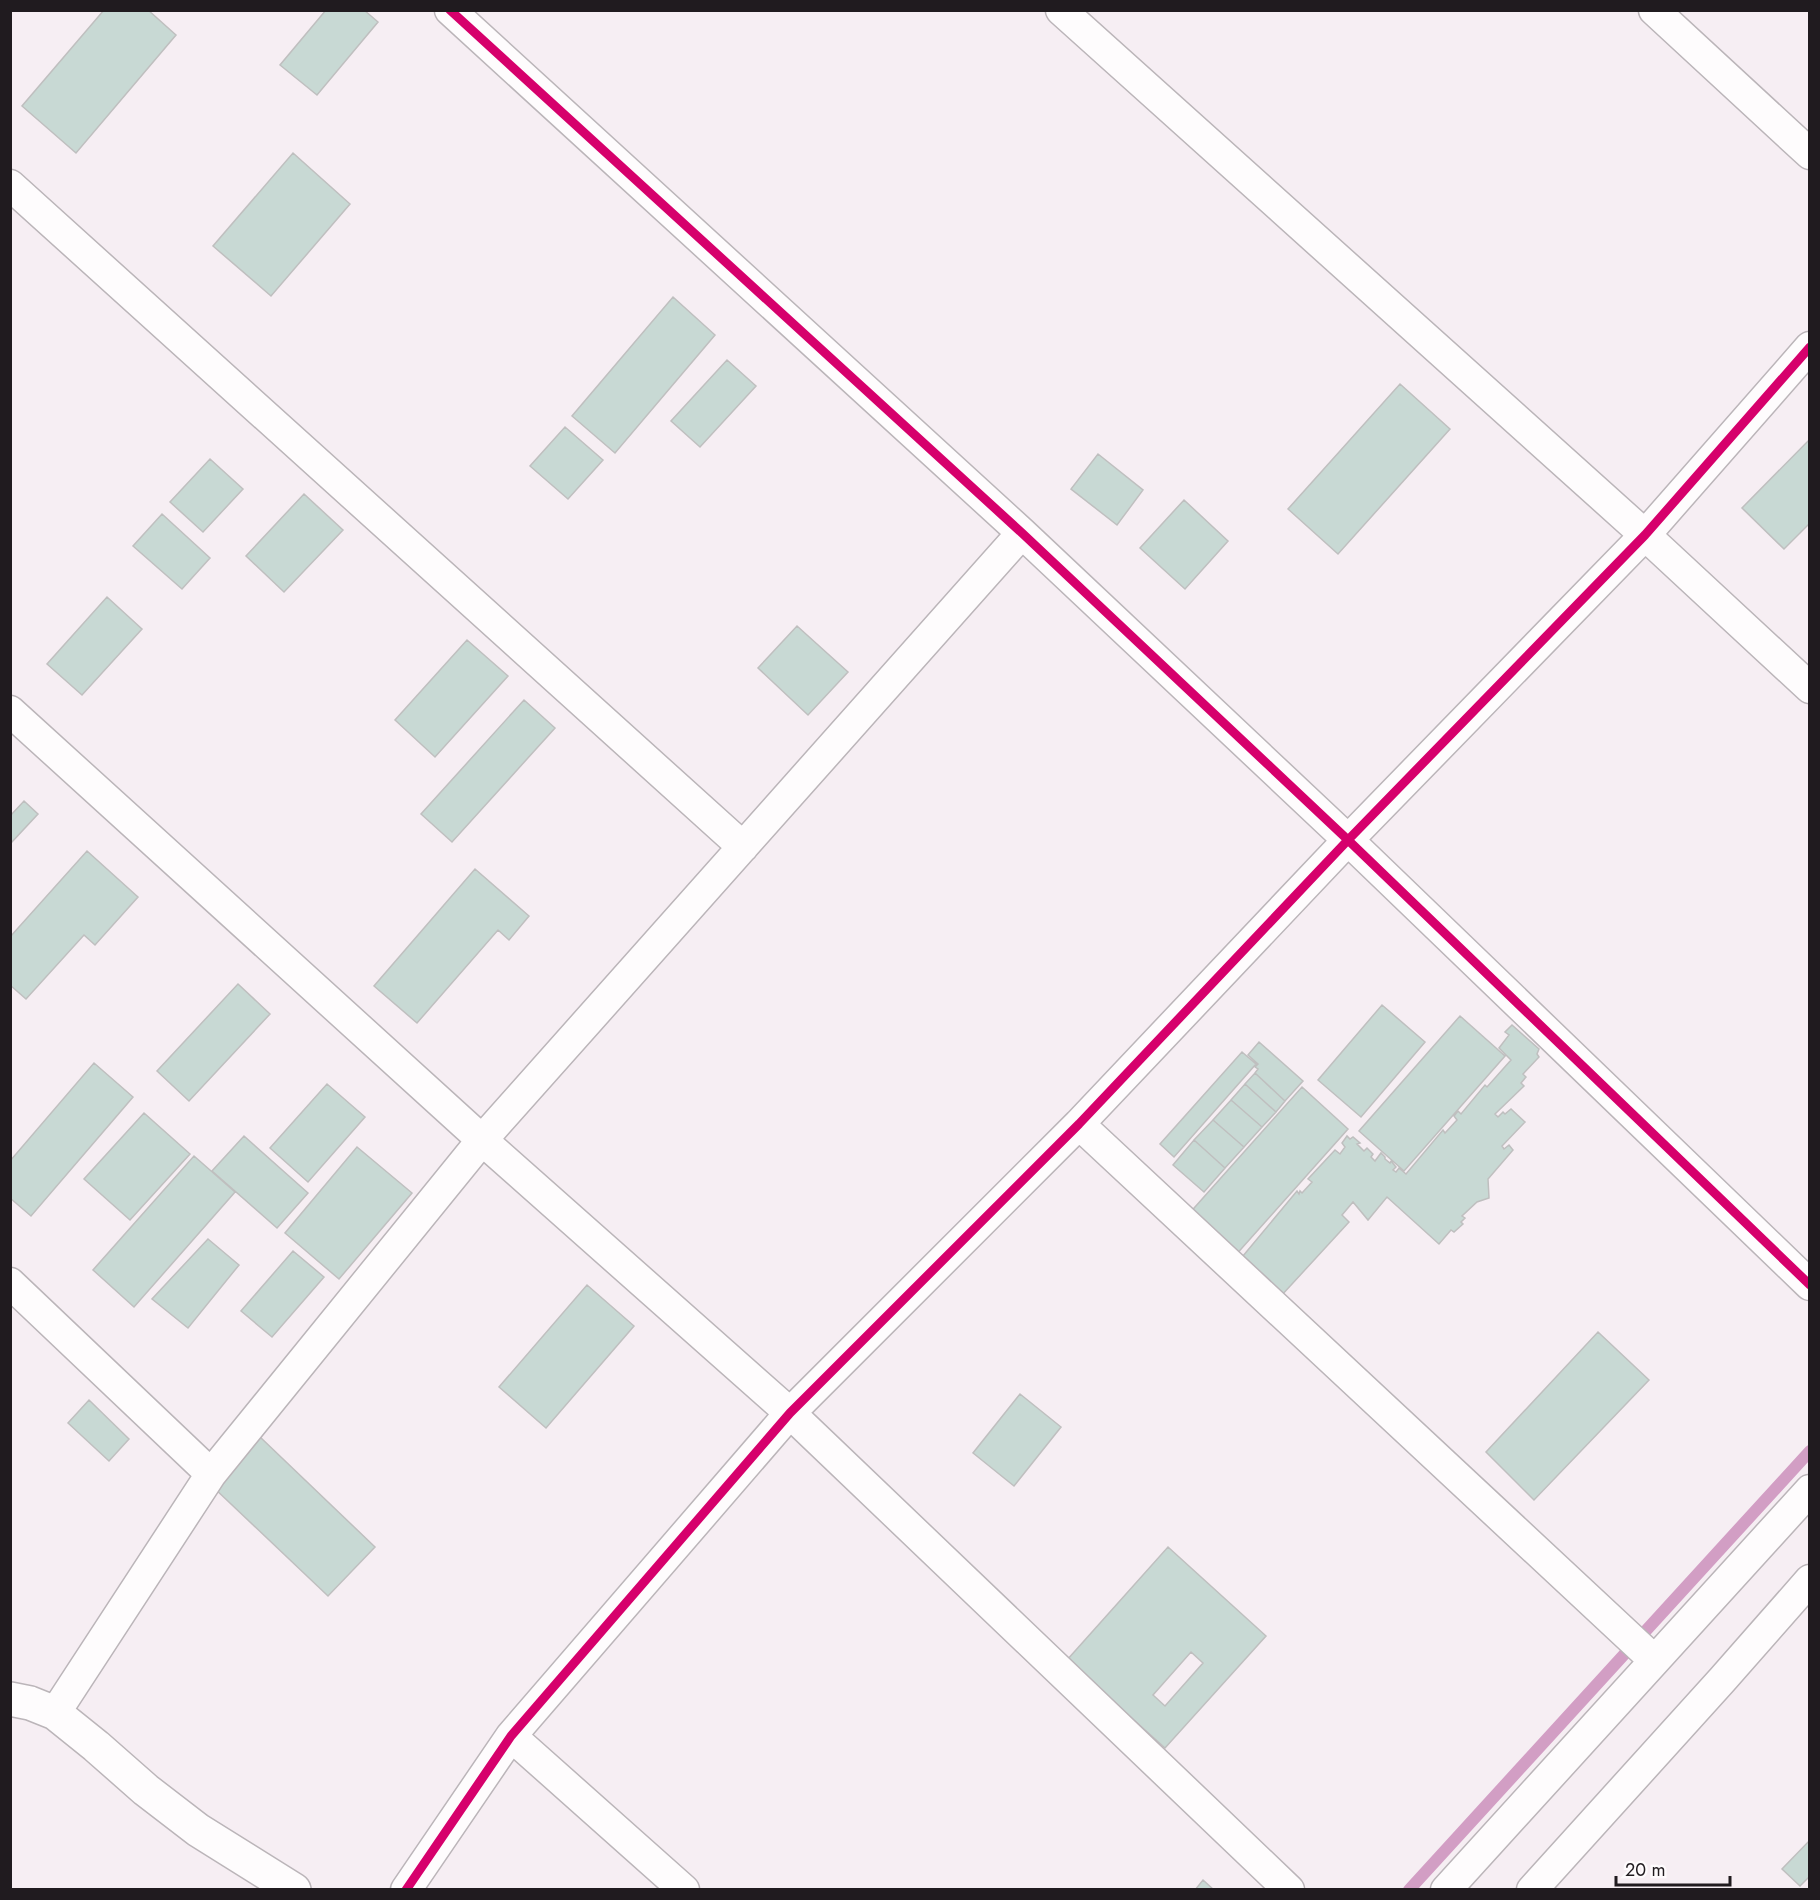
<svg xmlns="http://www.w3.org/2000/svg" width="1820" height="1900" font-family="Jost,sans-serif">
<rect width="100%" height="100%" fill="#f6eef3"/>
<g fill="none" stroke-linecap="round" stroke-linejoin="round">
<path stroke="#d29ec4" stroke-width="12" d="M 1409,1890 L 1810,1451"/>
</g>
<path fill="#c8d9d4" stroke="#bfbfbf" stroke-width="1.5" fill-rule="evenodd" d="M 104,10 L 148,10 L 176,35 L 76,153 L 22,106 Z
M 326,10 L 364,10 L 378,22 L 317,95 L 280,65 Z
M 293,153 L 350,204 L 271,296 L 213,246 Z
M 673,297 L 715,335 L 615,453 L 572,416 Z
M 727,360 L 756,386 L 700,447 L 671,421 Z
M 1400,384 L 1450,429 L 1338,554 L 1288,509 Z
M 565,427 L 603,460 L 568,499 L 530,466 Z
M 1810,439 L 1810,523 L 1784,549 L 1742,508 Z
M 1098,454 L 1143,490 L 1117,525 L 1071,489 Z
M 210,459 L 243,489 L 203,532 L 170,502 Z
M 304,494 L 343,530 L 284,592 L 246,556 Z
M 1184,500 L 1228,541 L 1185,589 L 1140,548 Z
M 162,514 L 210,558 L 182,589 L 133,546 Z
M 107,597 L 142,629 L 82,695 L 47,664 Z
M 797,626 L 848,672 L 808,715 L 758,668 Z
M 467,640 L 508,676 L 435,757 L 395,720 Z
M 524,700 L 555,728 L 452,842 L 421,814 Z
M 24,801 L 38,814 L 10,844 L 10,816 Z
M 87,851 L 138,897 L 95,945 L 84,935 L 26,999 L 10,985 L 10,937 Z
M 475,869 L 529,916 L 509,940 L 498,930 L 417,1023 L 374,986 Z
M 238,984 L 270,1014 L 189,1101 L 157,1071 Z
M 1382,1005 L 1425,1042 L 1361,1117 L 1318,1080 Z
M 1460,1016 L 1505,1056 L 1404,1171 L 1359,1131 Z
M 1512,1025 L 1539,1049 L 1537,1054 L 1539,1057 L 1523,1074 L 1526,1077 L 1521,1083 L 1524,1086 L 1495,1114 L 1498,1117 L 1503,1112 L 1505,1114 L 1511,1109 L 1525,1122 L 1502,1146 L 1504,1149 L 1509,1145 L 1513,1150 L 1488,1179 L 1489,1198 L 1477,1202 L 1462,1216 L 1465,1218 L 1461,1222 L 1463,1224 L 1454,1232 L 1451,1230 L 1439,1244 L 1387,1197 L 1368,1220 L 1353,1202 L 1342,1215 L 1349,1222 L 1281,1296 L 1238,1262 L 1297,1191 L 1299,1194 L 1300,1191 L 1302,1193 L 1312,1182 L 1308,1179 L 1335,1150 L 1340,1154 L 1345,1147 L 1342,1143 L 1347,1136 L 1350,1139 L 1353,1137 L 1360,1143 L 1357,1144 L 1364,1151 L 1367,1148 L 1373,1154 L 1371,1157 L 1375,1161 L 1381,1153 L 1385,1157 L 1385,1159 L 1390,1163 L 1391,1161 L 1396,1167 L 1393,1170 L 1396,1172 L 1399,1168 L 1406,1174 L 1443,1130 L 1445,1133 L 1457,1120 L 1454,1116 L 1458,1111 L 1461,1114 L 1485,1085 L 1487,1087 L 1511,1060 L 1499,1048 L 1509,1035 L 1505,1032 Z
M 1259,1042 L 1303,1081 L 1285,1101 L 1255,1073 L 1258,1069 L 1255,1067 L 1258,1064 L 1248,1055 Z
M 1242,1052 L 1256,1064 L 1174,1157 L 1160,1144 Z
M 94,1063 L 133,1097 L 31,1216 L 10,1198 L 10,1161 Z
M 1255,1073 L 1285,1101 L 1276,1112 L 1245,1084 Z
M 327,1084 L 365,1117 L 308,1182 L 270,1148 Z
M 1245,1084 L 1276,1112 L 1262,1127 L 1231,1100 Z
M 1302,1087 L 1348,1129 L 1234,1257 L 1187,1216 Z
M 1231,1100 L 1262,1127 L 1244,1147 L 1213,1120 Z
M 144,1113 L 190,1154 L 130,1220 L 84,1179 Z
M 1213,1120 L 1244,1147 L 1225,1168 L 1194,1140 Z
M 244,1136 L 308,1193 L 277,1228 L 212,1171 Z
M 1194,1140 L 1225,1168 L 1204,1192 L 1173,1165 Z
M 357,1147 L 412,1193 L 339,1279 L 285,1233 Z
M 194,1156 L 235,1192 L 134,1307 L 93,1270 Z
M 208,1239 L 239,1265 L 188,1328 L 152,1299 Z
M 293,1251 L 324,1277 L 272,1337 L 241,1311 Z
M 587,1285 L 634,1326 L 546,1428 L 499,1387 Z
M 1598,1332 L 1649,1380 L 1534,1500 L 1486,1452 Z
M 1020,1394 L 1061,1427 L 1014,1486 L 973,1453 Z
M 89,1400 L 129,1439 L 109,1461 L 68,1423 Z
M 259,1436 L 375,1547 L 328,1596 L 212,1486 Z
M 1168,1547 L 1266,1636 L 1165,1748 L 1067,1660 ZM 1191,1652 L 1203,1663 L 1165,1706 L 1153,1695 Z
M 1810,1840 L 1810,1876 L 1800,1886 L 1782,1869 Z
M 1203,1880 L 1214,1890 L 1195,1890 Z"/>
<g fill="none" stroke-linecap="round" stroke-linejoin="round">
<g stroke="#bbb5b9" stroke-width="33">
<path id="street" d="M 450,10 L 1022,533 L 1348,840 L 1810,1285
M 1061,10 L 1645,535 L 1810,688
M 1654,10 L 1810,154
M 10,185 L 743,847
M 10,711 L 482,1140 L 790,1413 L 1289,1890
M 1079,1124 L 1654,1660
M 10,1283 L 211,1474
M 55,1713 L 211,1474 L 482,1140 L 1022,533
M 511,1736 L 684,1890
M 406,1890 L 511,1736 L 790,1413 L 1079,1124 L 1348,840 L 1645,535 L 1810,347
M 1446,1890 L 1810,1490
M 1532,1890 L 1722,1680 L 1810,1580"/>
</g>
<g stroke="#bbb5b9" stroke-width="36">
<path id="secondary" d="M 10,1699 L 30,1703 L 55,1713 L 96,1746 L 146,1790 L 198,1830 L 294,1890"/>
</g>
<use href="#street" stroke="#fefcfd" stroke-width="30"/>
<use href="#secondary" stroke="#fefcfd" stroke-width="33"/>
<g stroke="#fefbfd" stroke-width="13">
<path id="cycleway" d="M 450,10 L 1022,533 L 1348,840 L 1810,1285
M 406,1890 L 511,1736 L 790,1413 L 1079,1124 L 1348,840 L 1645,535 L 1810,347"/>
</g>
<use href="#cycleway" stroke="#d6006c" stroke-width="9"/>
</g>
<rect width="1820" height="1900" fill="none" stroke="#201b1f" stroke-width="24"/>
<path d="M1616 1876v9h114v-9" fill="none" stroke="#201b1f" stroke-width="3"/>
<text x="1625" y="1876" font-size="18" fill="#201b1f" stroke="#fefbfd" stroke-width="4.5" paint-order="stroke">20 m</text>
</svg>
